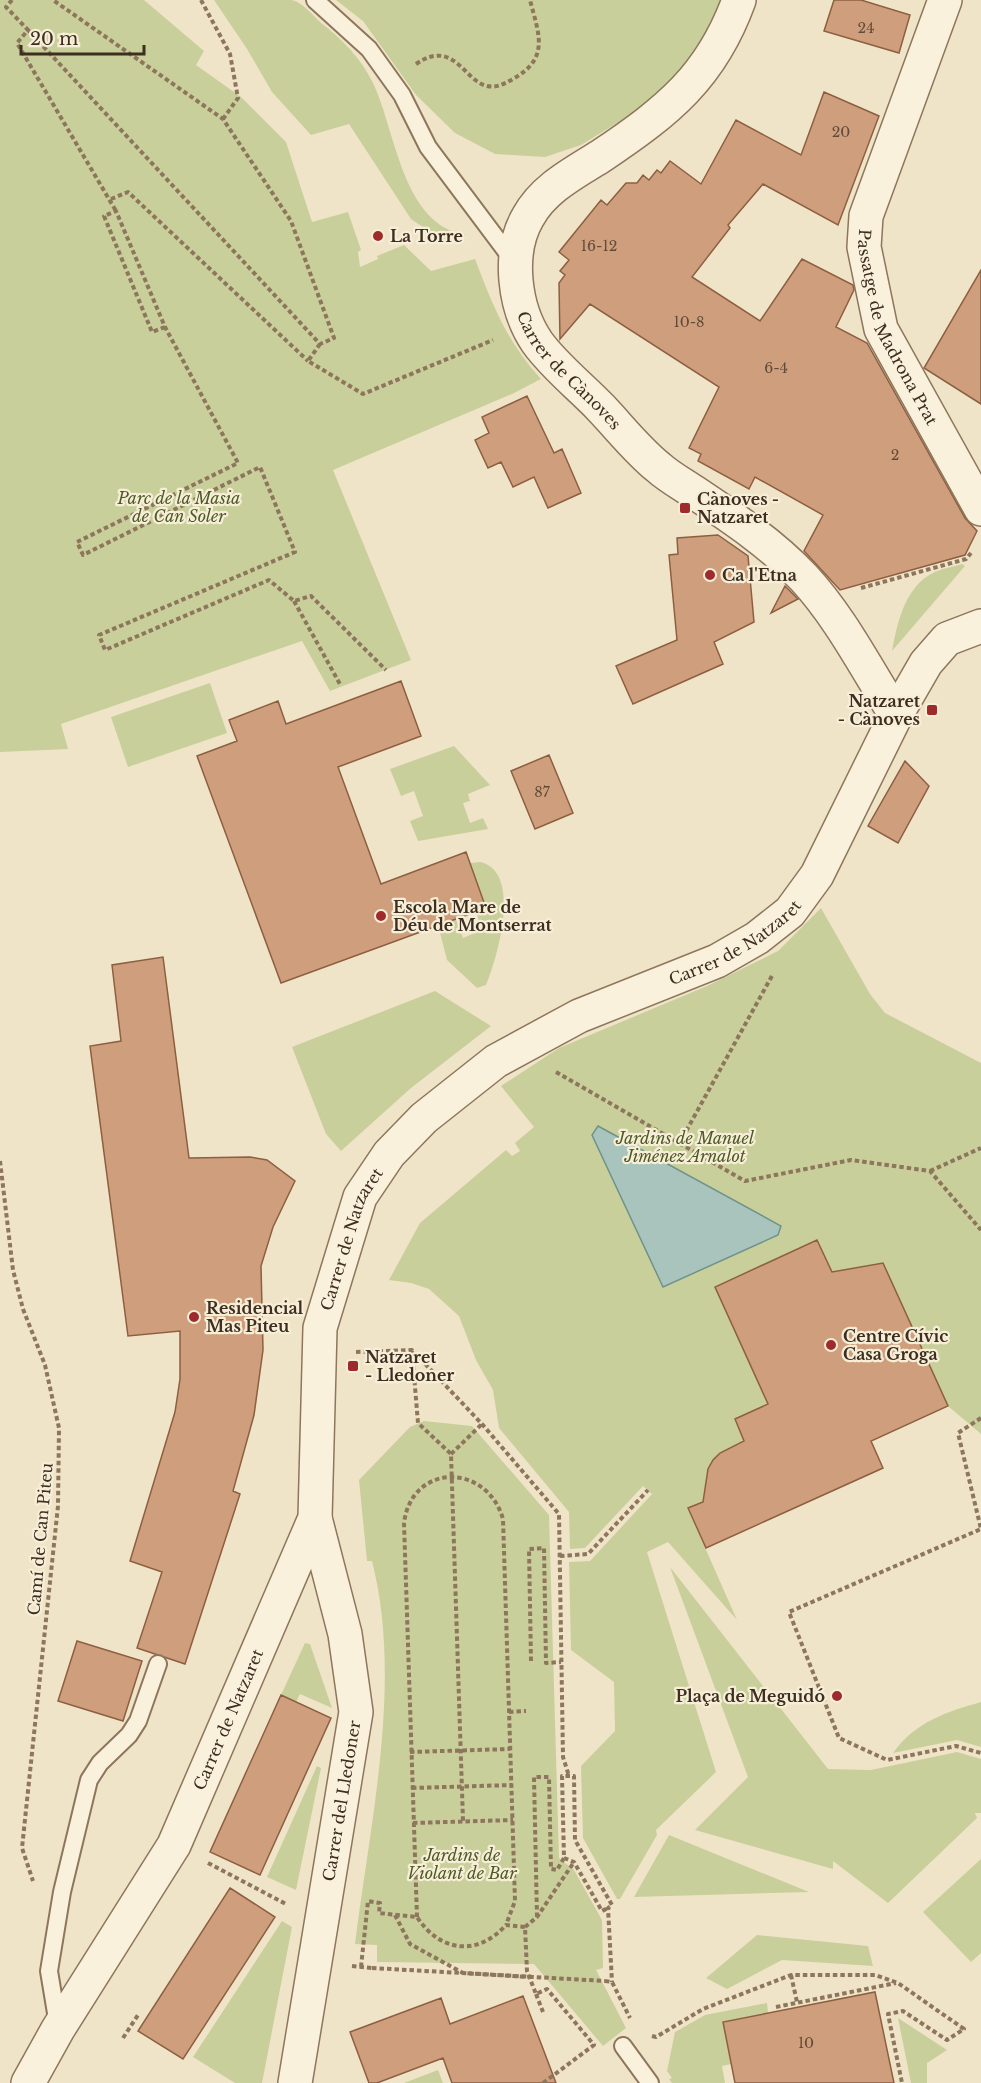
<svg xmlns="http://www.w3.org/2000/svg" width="981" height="2083" font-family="'Libre Baskerville',serif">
<rect width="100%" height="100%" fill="#f0e4c8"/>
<path fill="#c9cf9b" d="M 0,0 L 144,0 L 204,51 L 196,65 L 241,97 L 286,142 L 312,222 L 348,212 L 361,250 L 358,252 L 360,267 L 378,259 L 377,256 L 404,245 L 431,271 L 475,259 C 493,306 507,342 541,379 L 512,394 L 333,470 L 411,660 L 330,691 L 302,641 L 61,724 L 68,749 L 0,752 Z
M 214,0 C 239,0 267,0 291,0 C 301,1 313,15 320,22 C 342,39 361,58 373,83 C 396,131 402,225 466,235 L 442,240 L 411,219 L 349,124 L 311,135 L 272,92 L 247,49 Z
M 336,0 L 723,0 L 719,17 L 679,74 L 640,109 L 581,145 L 545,157 L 495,154 L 455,133 L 416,95 L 363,21 Z
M 962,564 L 965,566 L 892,651 C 897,624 905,585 935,572 C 943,568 953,567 962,564 Z
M 210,683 L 227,733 L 128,767 L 111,717 Z
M 454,746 L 490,785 L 468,794 L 470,801 L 463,803 L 470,823 L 483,818 L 488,829 L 418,841 L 410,821 L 423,816 L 414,791 L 401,796 L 390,769 Z
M 480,862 C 523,871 497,959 486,985 L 477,988 L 447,960 L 438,925 L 456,919 L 463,938 L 482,930 L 476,911 L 486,907 L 470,863 Z
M 821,908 L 870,994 L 885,1013 L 981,1063 L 981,1434 L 948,1406 L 883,1263 L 832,1272 L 817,1240 L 715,1287 L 768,1404 L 735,1419 L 744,1441 C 715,1455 698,1462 715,1497 L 688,1509 L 737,1620 L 668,1542 L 647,1552 L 716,1772 L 656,1830 L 657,1835 L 620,1899 L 617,1899 L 583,1838 L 581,1766 L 615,1731 L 614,1682 L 571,1650 L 569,1562 L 590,1561 L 652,1494 L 643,1486 L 585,1548 L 570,1549 L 569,1512 L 499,1428 L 493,1390 L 476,1360 L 459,1316 L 429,1289 L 411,1283 L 389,1280 L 420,1223 L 506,1150 L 512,1156 L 520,1151 L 515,1143 L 534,1127 L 501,1086 L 559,1048 L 707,986 L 778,951 Z
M 435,991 L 491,1026 L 411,1088 L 341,1151 L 326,1134 L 292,1047 Z
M 424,1421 L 472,1426 L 549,1515 L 559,1858 L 574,1870 L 602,1920 L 603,1968 L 596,1970 L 626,2028 L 603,2046 L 534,1964 L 377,1962 L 377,1945 L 355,1944 C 370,1822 403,1682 372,1561 L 367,1561 L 359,1480 L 410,1427 Z
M 670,1567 L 828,1769 L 871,1770 L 957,1752 L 981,1759 L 981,1813 L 975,1813 L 977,1818 L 888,1903 L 833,1861 L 833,1869 L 695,1830 L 748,1777 Z
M 305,1643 L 310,1644 L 332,1708 L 300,1694 L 296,1702 L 281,1695 Z
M 981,1702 L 981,1747 L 957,1740 L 893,1753 C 915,1722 946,1712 981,1702 Z
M 317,1766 L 321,1768 L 296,1890 L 267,1877 Z
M 669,1835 L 809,1892 L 634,1897 Z
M 981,1859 L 981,1953 L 971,1962 L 923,1912 Z
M 282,1921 L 292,1927 L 262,2083 L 235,2083 L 193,2057 Z
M 757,1935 L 868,1946 L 873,1966 L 782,1960 L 727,1989 L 706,1978 Z
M 767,2003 L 768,2013 L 723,2022 L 731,2064 L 722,2066 L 725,2083 L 672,2083 L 669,2079 L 672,2078 L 667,2071 L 675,2032 L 705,2015 Z
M 898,2018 L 947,2050 L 927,2063 L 927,2083 L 911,2083 Z
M 438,2070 L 443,2083 L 404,2083 Z"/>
<path fill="#a9c4bc" stroke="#6f938a" stroke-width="1.5" d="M 598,1126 L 781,1226 L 778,1235 L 663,1287 L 592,1135 Z"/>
<path fill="#cf9f7d" stroke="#8d5f41" stroke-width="1.5" d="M 834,0 L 861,0 L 910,15 L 899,53 L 824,31 Z
M 824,92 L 879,116 L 838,225 L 763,184 L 728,225 L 730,228 L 692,277 L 760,321 L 802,259 L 853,285 L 854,290 L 836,327 L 867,343 L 965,518 L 977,531 L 965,555 L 840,590 L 804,551 L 823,515 L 755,477 L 749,489 L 698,461 L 701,454 L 689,448 L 719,387 L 590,304 L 560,339 L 559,283 L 565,275 L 560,271 L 569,260 L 559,252 L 601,200 L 607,205 L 626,183 L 637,183 L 643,175 L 649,180 L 657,170 L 661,173 L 670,161 L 701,184 L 736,120 L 801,155 Z
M 981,270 L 981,404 L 924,368 Z
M 527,396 L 554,453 L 562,449 L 581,493 L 548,508 L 534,477 L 513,487 L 501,462 L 488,468 L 475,440 L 489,433 L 482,417 Z
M 718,535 L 748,556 L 754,622 L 714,642 L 723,664 L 633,704 L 616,666 L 677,640 L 669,555 L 678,554 L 677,538 Z
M 785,586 L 798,599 L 771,613 Z
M 401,681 L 421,736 L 338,767 L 381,884 L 466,852 L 486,908 L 281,983 L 197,756 L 237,741 L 229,720 L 278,701 L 286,724 Z
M 549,755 L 573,813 L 535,829 L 511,771 Z
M 905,761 L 929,786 L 898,843 L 868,826 Z
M 163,957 L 189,1158 L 250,1157 L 267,1160 L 295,1181 L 273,1227 L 261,1266 L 263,1350 L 254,1415 L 233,1491 L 240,1494 L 185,1664 L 137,1648 L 162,1572 L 130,1561 L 175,1412 L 180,1379 L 180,1331 L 128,1336 L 90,1046 L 121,1041 L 112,965 Z
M 817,1240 L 832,1272 L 883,1263 L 948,1406 L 871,1441 L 883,1468 L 706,1548 L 688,1508 L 703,1502 L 708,1469 L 713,1460 L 720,1453 L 744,1441 L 735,1419 L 768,1404 L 715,1287 Z
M 77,1641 L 142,1661 L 123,1721 L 58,1701 Z
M 281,1695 L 331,1718 L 260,1875 L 210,1852 Z
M 230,1888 L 275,1917 L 183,2059 L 138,2031 Z
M 875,1992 L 894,2083 L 735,2083 L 723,2022 Z
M 523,1996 L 556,2083 L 452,2083 L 443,2058 L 377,2083 L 369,2083 L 350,2032 L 441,1998 L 450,2024 Z"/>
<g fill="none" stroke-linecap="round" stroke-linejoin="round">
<g stroke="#8d765c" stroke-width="20">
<path id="service" d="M 315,0 L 369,49 L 402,95 L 428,147 L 515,263
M 58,2025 L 49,1971 L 62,1892 L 89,1780 L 100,1763 L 129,1735 L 138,1721 L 158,1664
M 623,2046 L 650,2083"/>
</g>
<g stroke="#8d765c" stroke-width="36">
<g id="minor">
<path id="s1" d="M 739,0 C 711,77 668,111 601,156 C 574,173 544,188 528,217 C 507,253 514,308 537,342 C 554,366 581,387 601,408 C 620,428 637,450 658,467 C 669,477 682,484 694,492 C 733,518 772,544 804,578 C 841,618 867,670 896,715"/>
<path id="s2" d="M 945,0 L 866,216 L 864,247 L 881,329 L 981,509"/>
<path id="s3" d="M 28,2083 L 58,2029 L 174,1845 L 315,1518 L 320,1328 L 360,1197 L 389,1154 L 424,1118 L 496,1061 L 579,1016 L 717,961 L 757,938 L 790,912 L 817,875 L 896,715 L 926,663 L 947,639 L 981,626"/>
<path id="s4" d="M 295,2083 L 356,1712 L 345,1634 L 315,1518"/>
</g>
</g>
<path stroke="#8d765c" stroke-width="4" stroke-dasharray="4.5 3" stroke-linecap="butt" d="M 12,0 L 6,7 L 28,30 L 17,43 L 116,211
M 201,0 L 230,54 L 238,98 L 223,119
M 28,30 L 320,344 L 334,338 L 291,221 L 223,119 L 53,0
M 416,64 C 454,38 464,81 487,86 C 497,88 504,84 513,79 C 550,58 539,35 530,0
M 111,199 L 128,192 L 308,361
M 165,327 L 152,332 L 104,216 L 116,211 L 165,327 L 238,463 L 77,542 L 83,555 L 260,467 L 295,552 L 99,635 L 105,650 L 269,580 L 294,601 L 311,596 L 386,670
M 320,344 L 308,361 L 363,394 L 493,340
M 861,588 L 966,559 L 971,553
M 294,601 L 341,686
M 556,1072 L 745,1181 L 851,1160 L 930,1171 L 981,1230
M 679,1144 L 773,974
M 0,1161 L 13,1270 L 23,1309 L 45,1365 L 59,1428 L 58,1506 L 22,1848 L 33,1881
M 930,1171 L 981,1148
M 412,1351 L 418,1423 L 451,1454 L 463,1821
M 356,1352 L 412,1350 L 482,1424 L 559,1514 L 563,1757 L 569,1776
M 981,1418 L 958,1433 L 981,1529 L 789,1612 L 839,1738 L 887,1760 L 956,1746 L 981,1753
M 451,1454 L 482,1424
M 560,1556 L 588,1554 L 648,1490
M 531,1661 L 529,1549 L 544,1548 L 546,1663 L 561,1662
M 509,1712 L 526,1711
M 410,1752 L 510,1749
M 412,1788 L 512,1785
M 413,1823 L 513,1820
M 564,1858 L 574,1862 L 602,1911 L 608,1908
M 208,1863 L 286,1904
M 395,1915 L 410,1944 L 463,1973 L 530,1977
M 417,1917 L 404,1523 C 412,1462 487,1463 503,1519 L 515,1901 L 506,1925
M 537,1917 L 534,1777 L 549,1777 L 551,1869 L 557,1870 L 564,1858 L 562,1776 L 574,1776 L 575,1840 L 612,1905 L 608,1908 L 612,1982
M 352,1966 L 372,1968
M 361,1967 L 368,1901 L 380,1903 L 379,1913 L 417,1917 C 440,1952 477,1957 506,1925 L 525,1927
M 791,1975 L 797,2002
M 605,1981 L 612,1982 L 630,2018
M 536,1994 L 543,2012
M 776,2007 L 896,1983
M 652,2036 L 656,2037 L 703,2009 L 791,1975 L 875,1975 L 898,1983 L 964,2029 L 947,2040 L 903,2011 L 888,2014 L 902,2083
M 123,2038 L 138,2015
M 543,2083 L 594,2045 L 547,1989 L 536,1994 L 527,1971 L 525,1927 L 537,1917 L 574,1862"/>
<use href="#service" stroke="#faf1dc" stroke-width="16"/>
<use href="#minor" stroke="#faf1dc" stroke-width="33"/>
<path stroke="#8d765c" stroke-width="4" stroke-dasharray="4.5 3" stroke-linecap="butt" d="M 372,1968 L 605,1981"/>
</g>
<g fill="#9e2a2b" stroke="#f7eed8" stroke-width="2">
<circle cx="378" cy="236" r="6"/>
<rect x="679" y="502" width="12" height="12" rx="3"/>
<circle cx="710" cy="575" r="6"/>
<rect x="926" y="704" width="12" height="12" rx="3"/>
<circle cx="381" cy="916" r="6"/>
<circle cx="194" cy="1317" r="6"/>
<circle cx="831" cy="1345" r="6"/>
<rect x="347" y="1360" width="12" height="12" rx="3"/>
<circle cx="837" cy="1696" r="6"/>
</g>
<g text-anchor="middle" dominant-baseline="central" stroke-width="4.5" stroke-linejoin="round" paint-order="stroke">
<g font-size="14" fill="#624a37">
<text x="866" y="28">24</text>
<text x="841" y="132">20</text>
<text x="599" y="246">16-12</text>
<text x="689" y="322">10-8</text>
<text x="776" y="368">6-4</text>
<text x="895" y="455">2</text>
<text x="542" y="792">87</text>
<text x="806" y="2043">10</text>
</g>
<g font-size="16" font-weight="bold" fill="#3d2e20" stroke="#f7eed8" text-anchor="start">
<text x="390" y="236">La Torre</text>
<text x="697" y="499">Cànoves -<tspan x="697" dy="18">Natzaret</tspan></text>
<text x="722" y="575">Ca l'Etna</text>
<text x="920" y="701" text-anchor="end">Natzaret<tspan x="920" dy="18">- Cànoves</tspan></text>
<text x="393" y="907">Escola Mare de<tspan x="393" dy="18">Déu de Montserrat</tspan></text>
<text x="206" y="1308">Residencial<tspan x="206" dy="18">Mas Piteu</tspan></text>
<text x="843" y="1336">Centre Cívic<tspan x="843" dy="18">Casa Groga</tspan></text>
<text x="365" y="1357">Natzaret<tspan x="365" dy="18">- Lledoner</tspan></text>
<text x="825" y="1696" text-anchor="end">Plaça de Meguidó</text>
</g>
<g font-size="16" fill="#3d2e20" stroke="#f7eed8">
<text stroke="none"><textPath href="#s2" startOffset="348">Passatge de Madrona Prat</textPath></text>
<text stroke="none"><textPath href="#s1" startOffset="482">Carrer de Cànoves</textPath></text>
<text stroke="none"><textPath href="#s3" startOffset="1424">Carrer de Natzaret</textPath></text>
<text stroke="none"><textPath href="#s3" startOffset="920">Carrer de Natzaret</textPath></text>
<text transform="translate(40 1539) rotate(-85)">Camí de Can Piteu</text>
<text stroke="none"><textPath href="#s3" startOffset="416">Carrer de Natzaret</textPath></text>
<text stroke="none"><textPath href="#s4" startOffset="286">Carrer del Lledoner</textPath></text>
</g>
<g font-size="16" font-style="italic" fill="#4d5a26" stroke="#f7eed8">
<text x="179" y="498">Parc de la Masia<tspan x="179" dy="18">de Can Soler</tspan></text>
<text x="685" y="1138">Jardins de Manuel<tspan x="685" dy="18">Jiménez Arnalot</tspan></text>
<text x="462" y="1855">Jardins de<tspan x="462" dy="18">Violant de Bar</tspan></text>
</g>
</g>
<path d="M21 45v9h123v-9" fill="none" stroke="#3d2e20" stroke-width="3"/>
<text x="30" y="45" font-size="18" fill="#3d2e20" stroke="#f7eed8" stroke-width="4.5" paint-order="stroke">20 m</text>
</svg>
